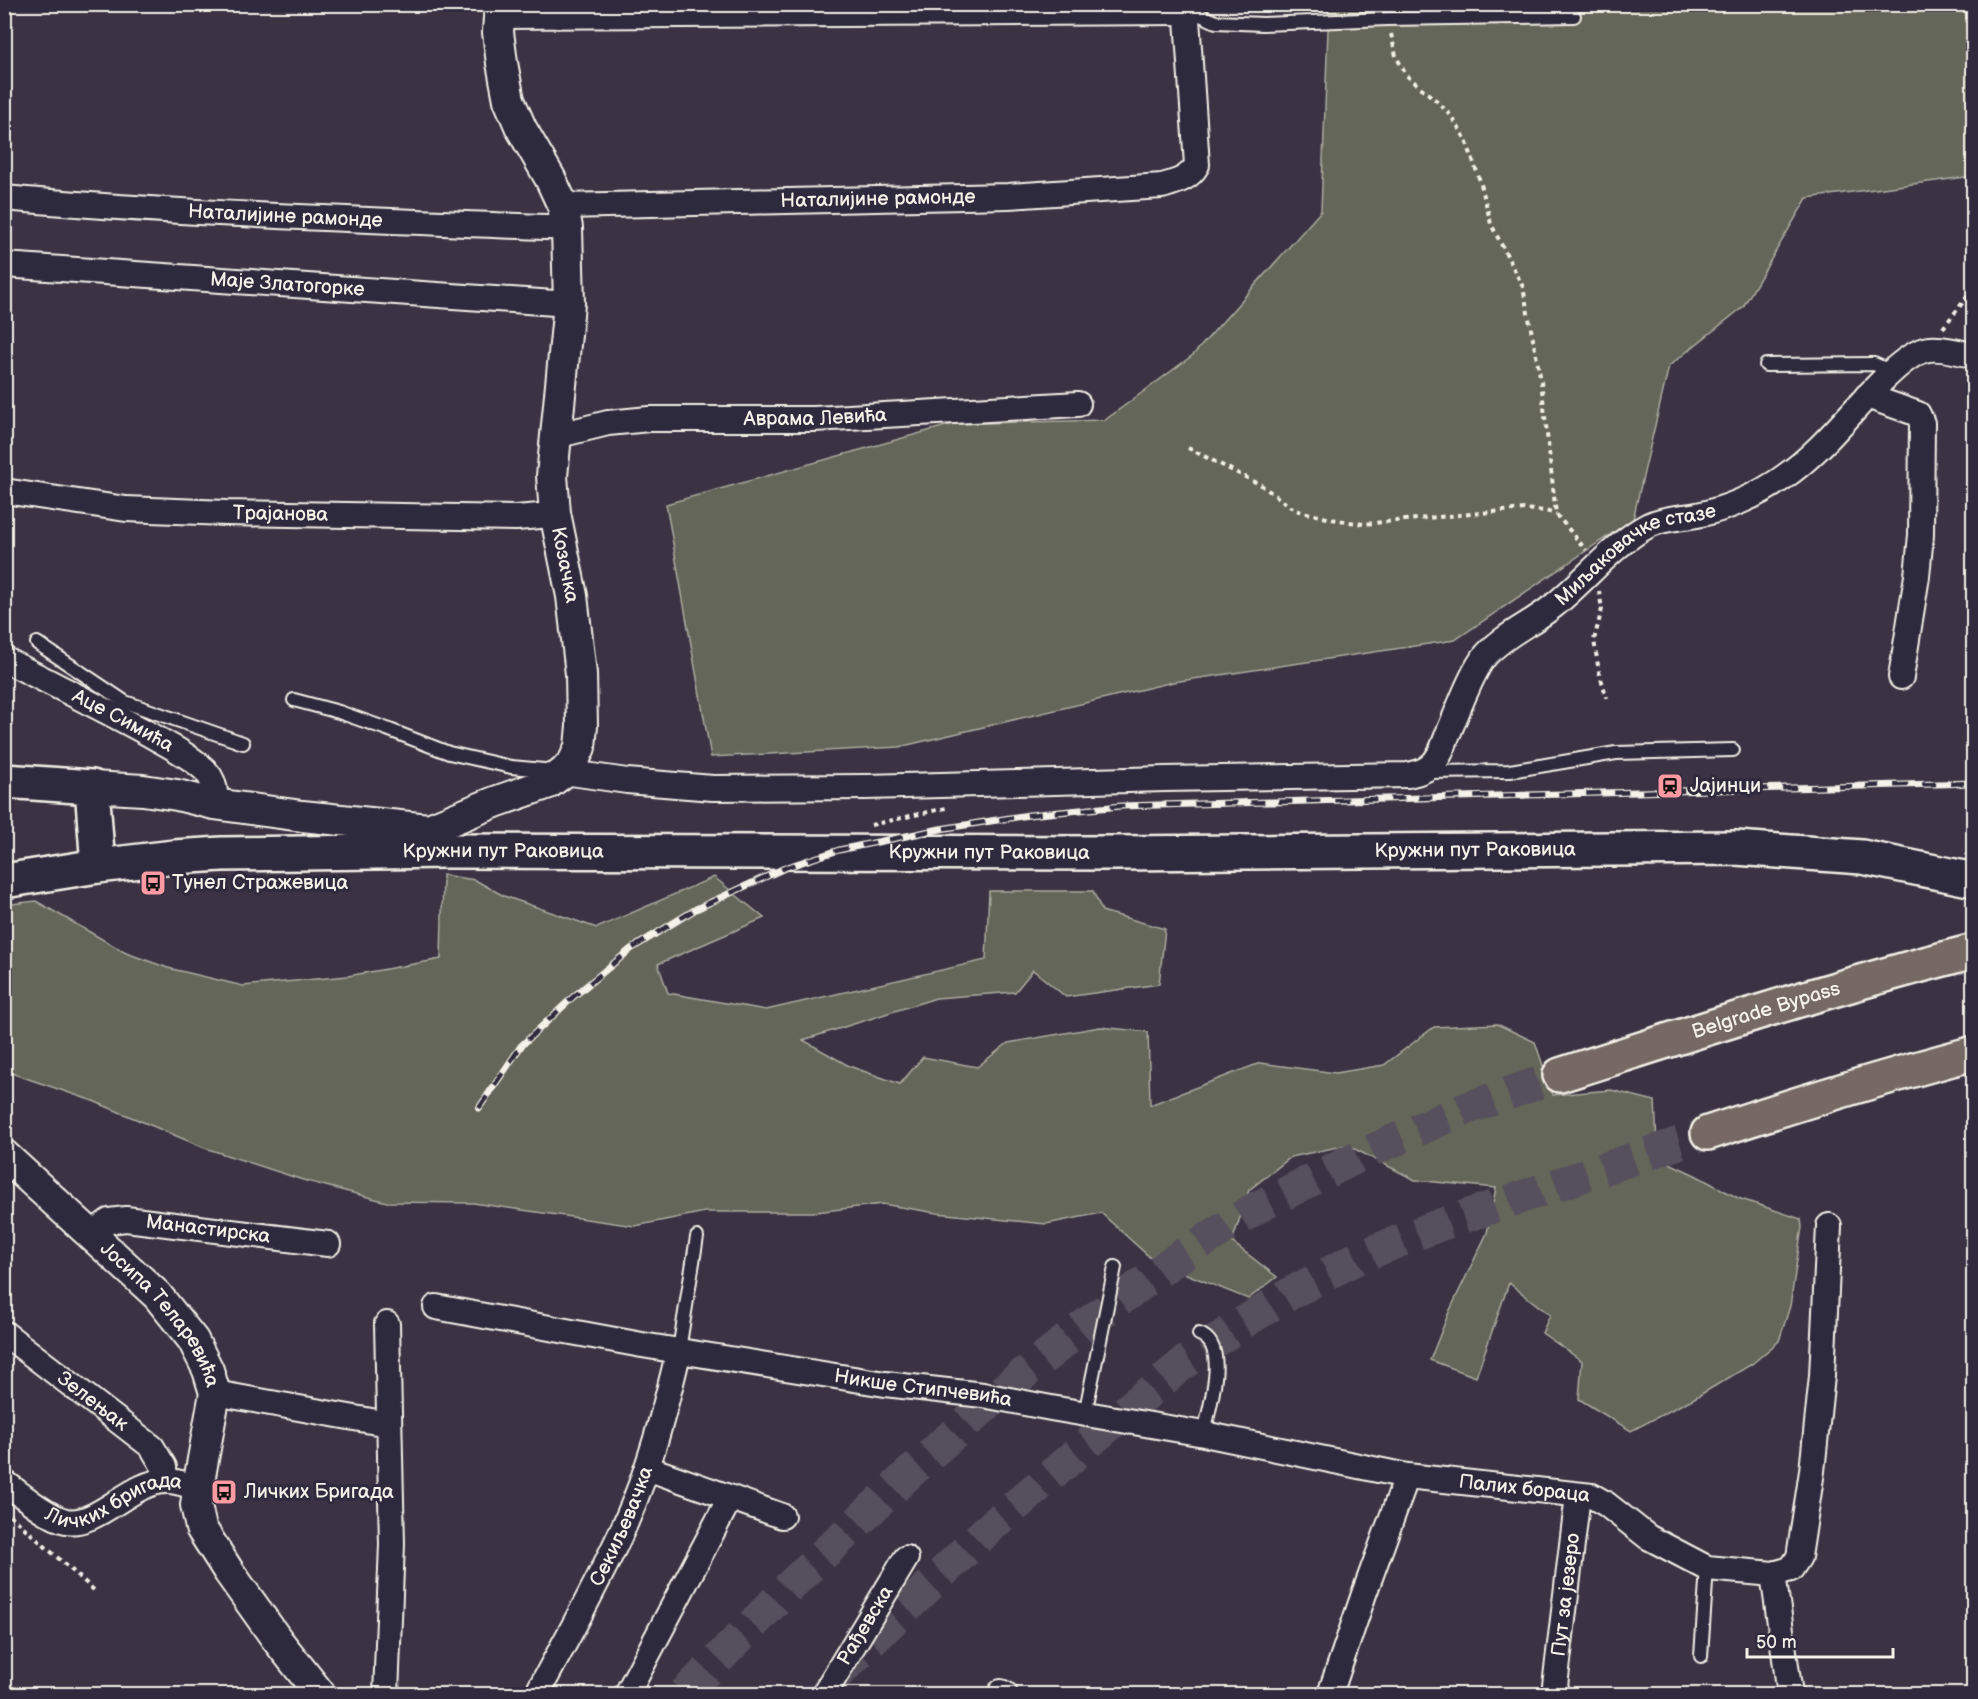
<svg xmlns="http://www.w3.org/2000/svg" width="1978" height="1699" font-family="'Balsamiq Sans',sans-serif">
<rect width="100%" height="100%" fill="#3b3344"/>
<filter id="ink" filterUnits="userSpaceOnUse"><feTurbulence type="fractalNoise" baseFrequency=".0167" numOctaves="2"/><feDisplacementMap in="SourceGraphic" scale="12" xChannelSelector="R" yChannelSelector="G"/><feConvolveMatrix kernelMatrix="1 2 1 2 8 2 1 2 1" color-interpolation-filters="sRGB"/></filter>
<g filter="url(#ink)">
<path fill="#646658" stroke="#acaca0" stroke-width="1.5" d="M 1329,5 L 1973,5 L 1973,176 L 1807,198 L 1743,307 L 1669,366 L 1633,519 L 1455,640 L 1173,682 L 899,747 L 711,757 L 666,504 L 953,424 L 1105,420 L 1193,355 L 1321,211 Z
M 443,875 L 475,880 L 504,896 L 597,928 L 714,877 L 764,918 L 658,964 L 668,993 L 766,1010 L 986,960 L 989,891 L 1093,891 L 1102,911 L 1165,929 L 1159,984 L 1066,997 L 1033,970 L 1015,992 L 936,998 L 803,1040 L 849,1066 L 900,1084 L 923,1057 L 977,1067 L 1008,1043 L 1100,1027 L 1148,1032 L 1150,1105 L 1260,1063 L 1336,1073 L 1384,1065 L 1434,1027 L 1497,1024 L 1535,1042 L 1553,1095 L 1611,1090 L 1655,1101 L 1657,1144 L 1665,1161 L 1695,1175 L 1738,1198 L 1801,1219 L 1802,1227 L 1790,1306 L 1779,1341 L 1752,1364 L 1698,1396 L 1631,1431 L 1579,1399 L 1582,1361 L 1542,1333 L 1550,1315 L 1509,1283 L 1476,1377 L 1430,1360 L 1449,1312 L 1487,1233 L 1496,1188 L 1415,1180 L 1347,1145 L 1291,1157 L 1249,1190 L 1232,1242 L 1277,1277 L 1248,1299 L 1154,1261 L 1101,1213 L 1046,1224 L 937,1213 L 882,1204 L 816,1212 L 705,1212 L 635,1226 L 473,1203 L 387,1202 L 303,1180 L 205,1148 L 93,1101 L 5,1071 L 4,905 L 36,901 L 126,953 L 168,968 L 243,986 L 348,976 L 441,959 Z"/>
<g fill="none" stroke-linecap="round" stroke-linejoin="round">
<path stroke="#57505d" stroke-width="33" stroke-dasharray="33 16" stroke-linecap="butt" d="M 836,1675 L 986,1531 L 1120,1416 L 1185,1362 L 1241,1324 L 1291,1293 L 1357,1258 L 1437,1226 L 1708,1133
M 684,1694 L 793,1583 L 916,1467 L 1012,1383 L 1085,1325 L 1179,1257 L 1256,1208 L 1355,1158 L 1462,1110 L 1560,1075"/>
<g stroke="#f4f1e8" stroke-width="16">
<path id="service" d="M 1186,12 L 1196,13 L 1216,22 L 1263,24 L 1387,19 L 1574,16
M 1766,365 L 1874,364 L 1883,368 L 1890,374
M 37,643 L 125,702 L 122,708
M 294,700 L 339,712 L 387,729 L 449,753 L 511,767 L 555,771
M 125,702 L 243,743
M 1426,772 L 1510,771 L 1616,753 L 1733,750
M 1199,1334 C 1231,1345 1208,1410 1204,1434
M 679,1350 L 697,1237
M 1085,1414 L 1115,1267
M 1701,1656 L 1707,1568"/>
</g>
<g stroke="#f4f1e8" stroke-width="28">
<g id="minor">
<path d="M 499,16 L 1186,12"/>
<path id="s1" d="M 4,198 C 191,215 379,220 567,228"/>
<path id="s2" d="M 563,206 L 1008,196 L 1162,186 C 1176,182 1189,179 1197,165 L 1186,4"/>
<path id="s3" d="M 4,265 L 569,304"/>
<path d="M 1867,396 L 1918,414 L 1922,423 L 1921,535 L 1917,576 L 1901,677"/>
<path id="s4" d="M 555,436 L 608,423 L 649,419 L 814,419 L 1078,404"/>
<path id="s5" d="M 4,491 L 126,509 L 226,513 L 516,518 L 540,516 L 555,513"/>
<path id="s6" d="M 4,659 C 52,684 100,707 147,733 C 166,744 189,755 205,770 C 214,780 217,791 214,804"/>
<path id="s7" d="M 564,772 L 627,781 L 713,788 L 866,787 L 1165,779 L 1408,775 C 1416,773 1423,772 1429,767 C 1439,760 1443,747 1447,736 C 1456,716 1472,670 1486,655 C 1504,635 1531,624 1552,607 C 1583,583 1614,543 1649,525 C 1664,518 1681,518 1697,515 C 1727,509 1759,495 1784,477 C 1822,451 1851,411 1884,379 C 1895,368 1909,355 1924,350 C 1937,346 1960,352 1974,356"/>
<path id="s8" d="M 91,1234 L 109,1221 L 126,1219 L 328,1244"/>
<path id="s9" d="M 436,1307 L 642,1345 L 885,1384 L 983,1395 L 1051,1408 L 1204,1434 L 1407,1476 L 1592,1496 L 1606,1504 L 1648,1537 L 1707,1568 L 1773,1574 L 1791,1569 L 1799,1557 L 1812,1471 L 1822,1376 L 1829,1226"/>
<path id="s10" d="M 4,1333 L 152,1447 L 164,1467 L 165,1480"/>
<path d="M 215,1393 L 388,1424"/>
<path d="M 647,1468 L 782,1516"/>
<path id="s11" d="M 4,1482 C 21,1494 47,1517 66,1521 C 98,1527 131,1481 167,1481 C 178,1481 188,1485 198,1488"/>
<path d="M 1773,1574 L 1790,1694"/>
<path d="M 1001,1692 L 1005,1694"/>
<path d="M 386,1694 L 392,1544 L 387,1324"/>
<path id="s12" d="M 537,1694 C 567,1638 599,1582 625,1524 C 650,1468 665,1409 679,1350"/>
<path d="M 627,1694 L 730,1498"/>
<path id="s13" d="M 824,1694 L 906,1558"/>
<path d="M 1330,1694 L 1364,1594 L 1407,1476"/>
<path id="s14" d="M 1554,1694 L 1578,1495"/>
</g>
</g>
<g stroke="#f4f1e8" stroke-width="34">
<g id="tertiary">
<path d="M 92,787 L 143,790 L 177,795 L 214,804 L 302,816 L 429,829 L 495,802 L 549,783 L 564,772 L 574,761 L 580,747 L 582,726 L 581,674 L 572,596 L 555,513 L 552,476 L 569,304 L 567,228 L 563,206 L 550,178 L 521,128 L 509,100 L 502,63 L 498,32 L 500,4"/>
<path id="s15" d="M 4,1155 L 157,1295 L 193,1340 L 208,1370 L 215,1393 L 200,1476 L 196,1505 L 201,1528 L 229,1572 L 278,1641 L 320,1694"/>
</g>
</g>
<g stroke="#f4f1e8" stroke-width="38">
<g id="secondary">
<path d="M 4,781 L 92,787 L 98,866"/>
<path id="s16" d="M 4,881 L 98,866 L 174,857 L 222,854 L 448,851 L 1114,853 L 1736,848 L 1862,857 L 1974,880"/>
</g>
</g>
<g stroke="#f4f1e8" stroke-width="38">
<g id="motorway">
<path id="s17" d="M 1560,1075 C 1697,1031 1834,987 1974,951"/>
<path d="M 1708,1133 C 1796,1104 1884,1077 1974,1053"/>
</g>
</g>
<path stroke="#f4f1e8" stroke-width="4" stroke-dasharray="4.5 4.5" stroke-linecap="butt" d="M 1391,34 L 1396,56 L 1406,75 L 1438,102 L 1452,117 L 1466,140 L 1481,184 L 1491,224 L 1523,287 L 1541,381 L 1556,514 L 1586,550
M 1943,328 L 1974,288
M 1188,448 L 1261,485 L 1295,510 L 1331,519 L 1363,524 L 1524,509 L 1545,511 L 1556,514
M 1599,591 L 1602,609 L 1594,640 L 1599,672 L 1607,698
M 871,825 L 946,808
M 10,1515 L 95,1591"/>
<use href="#service" stroke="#2f2a3d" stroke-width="12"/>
<use href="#minor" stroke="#2f2a3d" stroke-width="24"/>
<use href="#tertiary" stroke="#2f2a3d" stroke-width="30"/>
<use href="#secondary" stroke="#2f2a3d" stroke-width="33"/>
<use href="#motorway" stroke="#766964" stroke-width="33"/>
<g stroke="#f4f1e8" stroke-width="7">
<path id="rail" d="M 479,1108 L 521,1046 L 573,997 L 631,949 L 696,909 L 787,867 L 839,850 L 940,829 L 1029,815 L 1121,806 L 1974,783"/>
</g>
<use href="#rail" stroke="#2f2a3d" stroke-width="4.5" stroke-dasharray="14" stroke-linecap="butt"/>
</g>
</g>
<defs>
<g id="station-square" transform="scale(1.35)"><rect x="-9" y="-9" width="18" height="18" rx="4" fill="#ff9aa2" stroke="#2f2a3d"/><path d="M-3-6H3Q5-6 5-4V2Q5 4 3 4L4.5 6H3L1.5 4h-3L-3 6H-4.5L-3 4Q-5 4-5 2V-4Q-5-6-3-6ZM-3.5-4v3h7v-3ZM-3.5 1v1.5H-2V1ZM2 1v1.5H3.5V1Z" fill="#111"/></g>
<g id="bus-square" transform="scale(1.35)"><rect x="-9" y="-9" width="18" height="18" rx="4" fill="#ff9aa2" stroke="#2f2a3d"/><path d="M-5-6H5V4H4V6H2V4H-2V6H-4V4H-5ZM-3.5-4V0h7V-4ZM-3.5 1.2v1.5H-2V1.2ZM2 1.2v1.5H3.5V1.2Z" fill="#111"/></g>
</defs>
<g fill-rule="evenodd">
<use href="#station-square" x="1670" y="786"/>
<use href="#bus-square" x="153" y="883"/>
<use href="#bus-square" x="224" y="1492"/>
</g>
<g text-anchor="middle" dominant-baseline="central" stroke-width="6" stroke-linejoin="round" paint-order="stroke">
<g font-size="20" fill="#f4f1e8" stroke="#2f2a3d">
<text stroke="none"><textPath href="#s2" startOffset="315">Наталијине рамонде</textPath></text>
<text stroke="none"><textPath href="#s1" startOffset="282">Наталијине рамонде</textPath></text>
<text stroke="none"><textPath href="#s3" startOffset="284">Маје Златогорке</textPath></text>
<text stroke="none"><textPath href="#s4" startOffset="262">Аврама Левића</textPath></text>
<text stroke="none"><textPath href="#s5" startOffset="278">Трајанова</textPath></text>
<text stroke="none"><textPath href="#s7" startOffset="1178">Миљаковачке стазе</textPath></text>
<text transform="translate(565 565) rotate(79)">Козачка</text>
<text stroke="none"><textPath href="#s6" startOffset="134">Аце Симића</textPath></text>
<text stroke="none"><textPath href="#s16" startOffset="1473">Кружни пут Раковица</textPath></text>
<text stroke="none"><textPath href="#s16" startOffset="501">Кружни пут Раковица</textPath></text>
<text stroke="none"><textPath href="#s16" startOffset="987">Кружни пут Раковица</textPath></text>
<text stroke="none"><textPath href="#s17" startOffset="216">Belgrade Bypass</textPath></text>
<text stroke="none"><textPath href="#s8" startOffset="122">Манастирска</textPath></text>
<text stroke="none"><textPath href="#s15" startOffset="225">Јосипа Теларевића</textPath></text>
<text stroke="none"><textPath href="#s9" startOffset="494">Никше Стипчевића</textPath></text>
<text stroke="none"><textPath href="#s10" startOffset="112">Зелењак</textPath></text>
<text stroke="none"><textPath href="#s9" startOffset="1104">Палих бораца</textPath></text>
<text stroke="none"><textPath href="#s11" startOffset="126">Личких бригада</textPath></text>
<text stroke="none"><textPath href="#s12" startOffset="188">Секиљевачка</textPath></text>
<text stroke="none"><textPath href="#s14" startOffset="100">Пут за језеро</textPath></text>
<text stroke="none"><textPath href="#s13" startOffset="80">Рађевска</textPath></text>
</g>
<g font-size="20" fill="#f4f1e8" stroke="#2f2a3d" text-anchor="start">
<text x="1690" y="786">Јајинци</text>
<text x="172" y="883">Тунел Стражевица</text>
<text x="244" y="1492">Личких Бригада</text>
</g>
</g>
<rect width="1978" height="1699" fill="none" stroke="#2f2a3d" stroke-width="24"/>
<rect x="12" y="12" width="1954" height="1675" fill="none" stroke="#f4f1e8" stroke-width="2" filter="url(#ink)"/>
<path d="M1747 1648v9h146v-9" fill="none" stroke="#f4f1e8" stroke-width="3"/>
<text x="1756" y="1648" font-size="18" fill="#f4f1e8" stroke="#2f2a3d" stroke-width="4.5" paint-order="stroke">50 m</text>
</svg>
